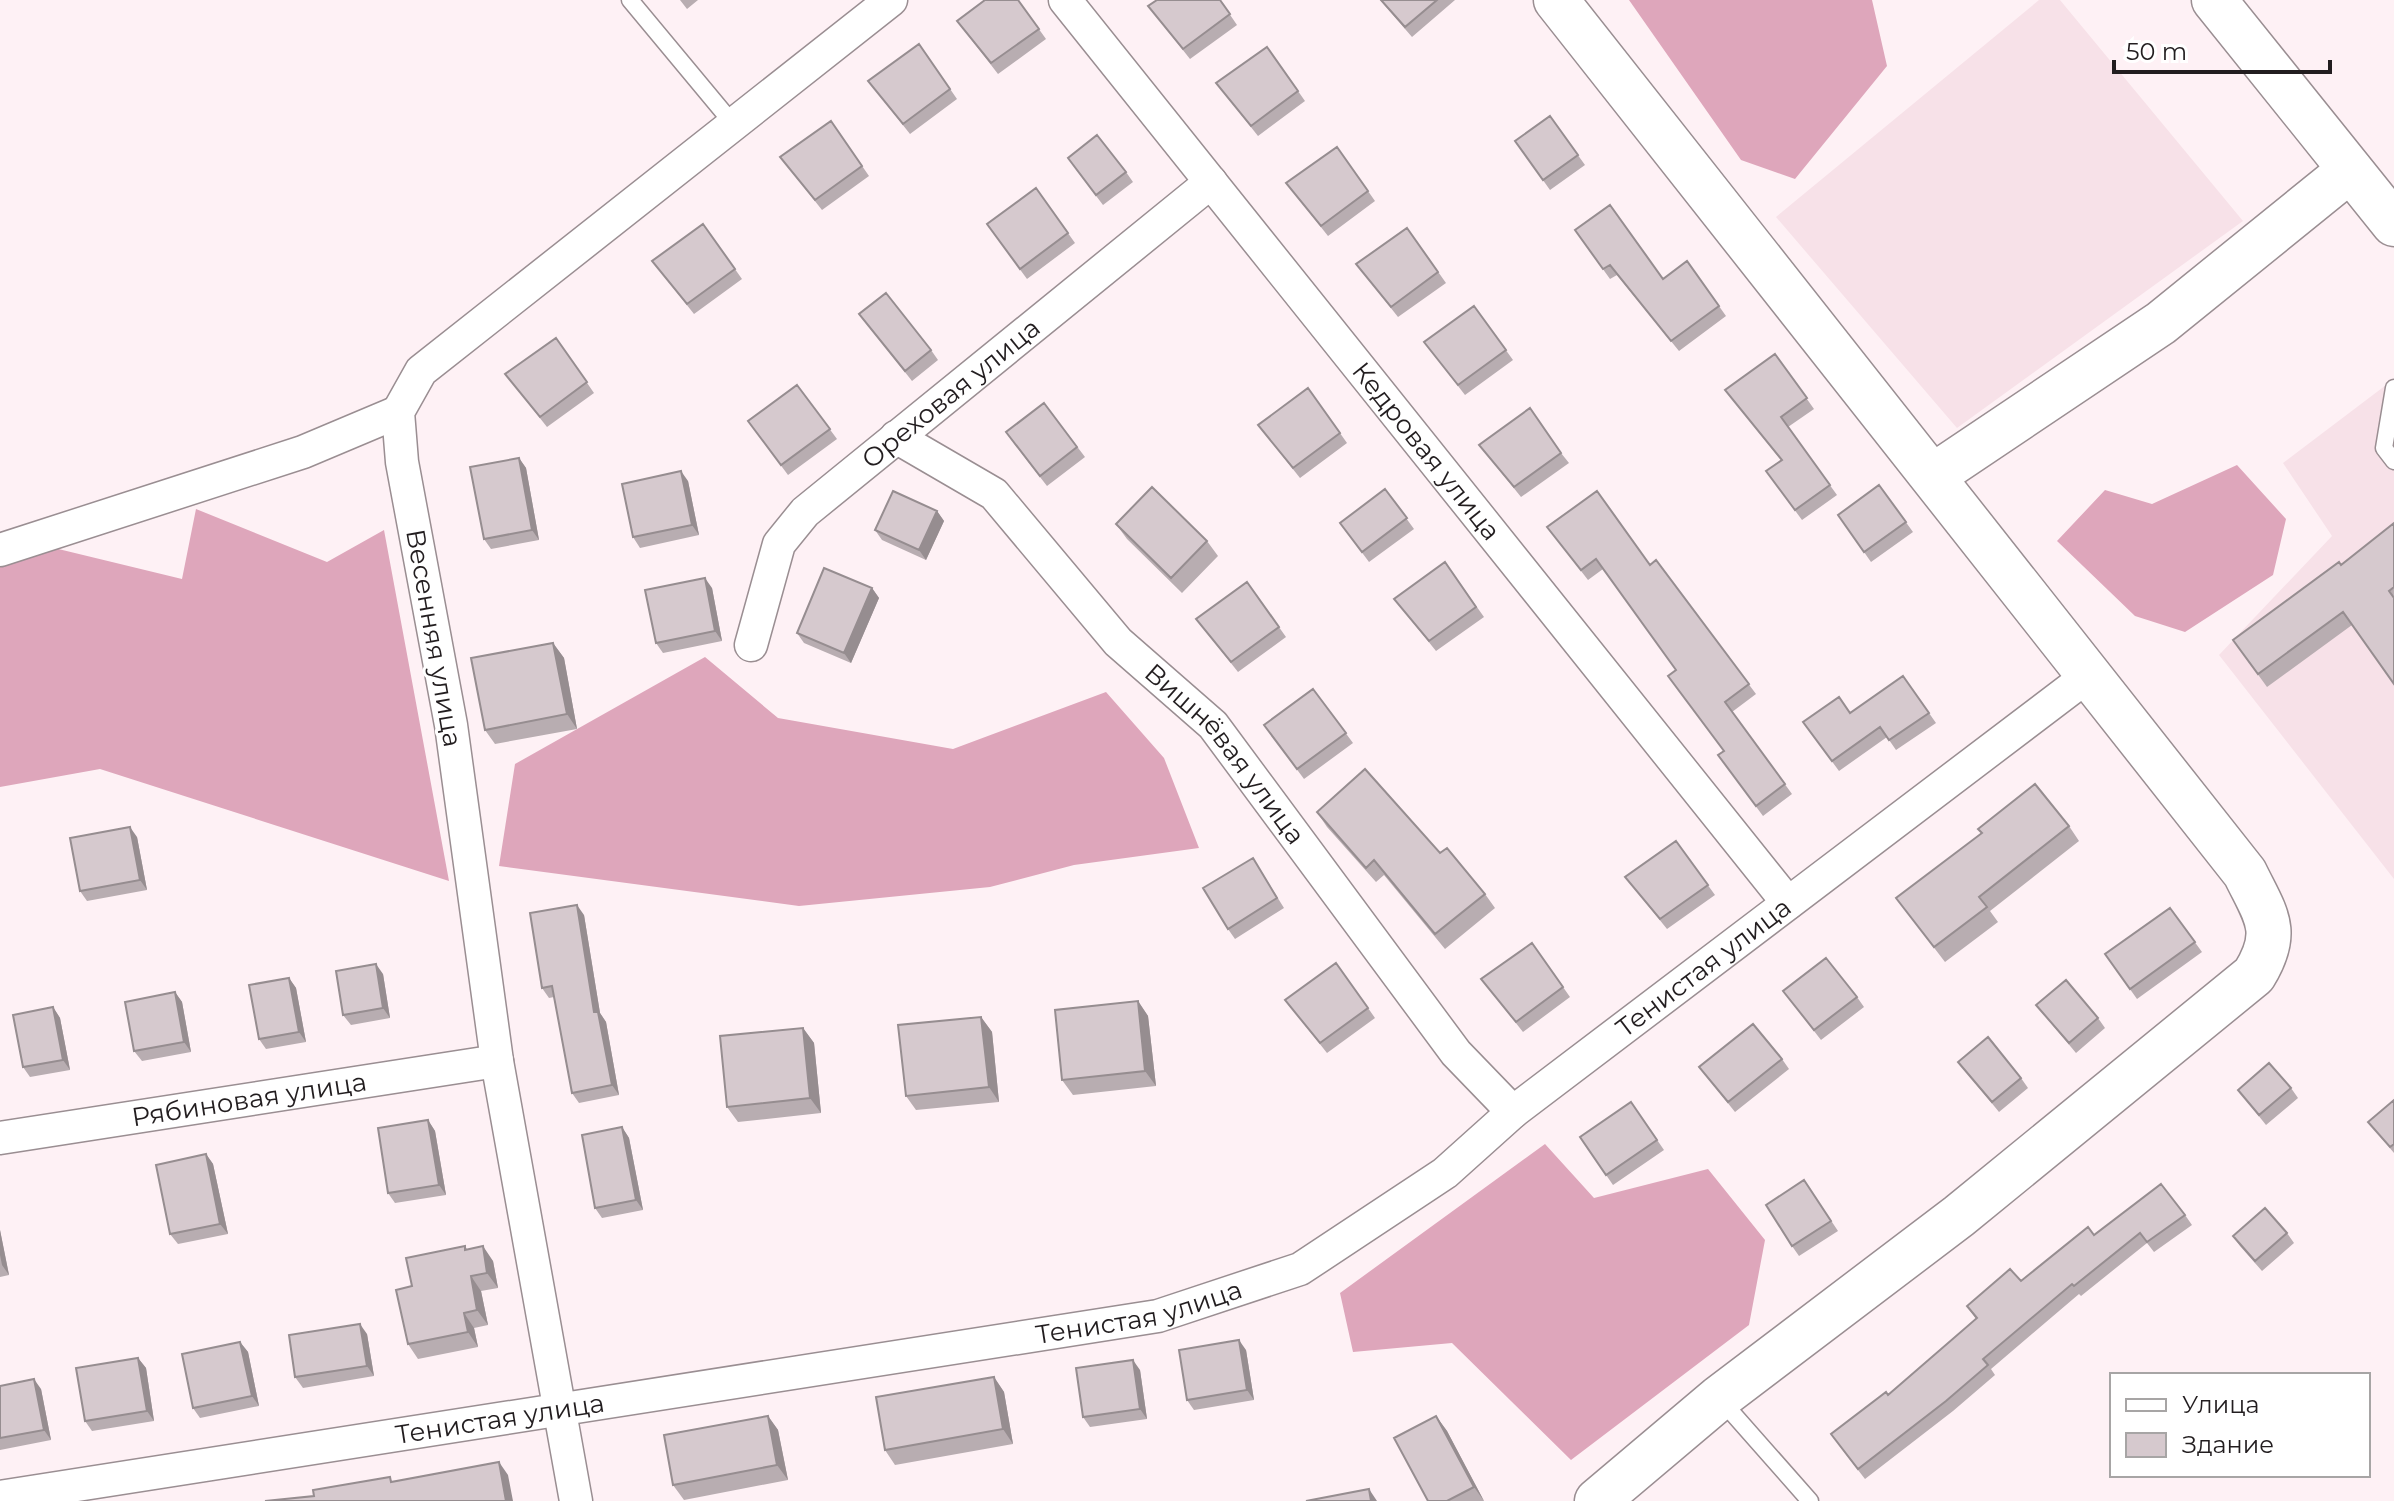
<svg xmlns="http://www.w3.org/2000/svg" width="2394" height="1501" font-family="Montserrat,sans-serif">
<rect width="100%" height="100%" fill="#fef1f5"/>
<path fill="#f7e1e8" d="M 2039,0 L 2060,0 L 2243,221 L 1957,428 L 1776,217 Z
M 2394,379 L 2394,879 L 2219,655 L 2332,536 L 2283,463 Z"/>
<path fill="#dea6bb" d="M 1629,0 L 1872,0 L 1887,66 L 1795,179 L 1741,160 Z
M 2237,465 L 2286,519 L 2273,575 L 2185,632 L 2135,616 L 2057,541 L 2105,490 L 2152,504 Z
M 196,509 L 327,562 L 384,530 L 449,881 L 100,769 L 0,787 L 0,563 L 46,546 L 182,579 Z
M 705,657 L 778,718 L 953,749 L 1106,692 L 1164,758 L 1199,848 L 1074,865 L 990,887 L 799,906 L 499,866 L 515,764 Z
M 1545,1144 L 1594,1198 L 1708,1169 L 1765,1240 L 1749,1325 L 1571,1460 L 1452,1343 L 1353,1352 L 1340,1293 Z"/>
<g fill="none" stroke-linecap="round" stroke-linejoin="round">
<g stroke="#9a8e92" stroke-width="19">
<path id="lane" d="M 630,0 L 734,125
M 2394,388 L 2384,448 L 2394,461
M 1720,1399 L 1810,1501"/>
</g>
<g stroke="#9a8e92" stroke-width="35">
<g id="street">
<path id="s1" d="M 1065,0 L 1788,903"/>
<path id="s2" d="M 896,437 L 994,494 L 1118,642 L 1213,725 L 1456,1053 L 1513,1112"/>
<path d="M 0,550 L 303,452 L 398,412"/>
<path id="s3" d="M 751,645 L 779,544 L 805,512 L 1211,182"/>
<path id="s4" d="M 0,1138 L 497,1061"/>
<path id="s5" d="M 0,1497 L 1158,1316 L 1300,1269 L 1445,1173 L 1513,1112 L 2089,675"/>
<path d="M 576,1501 L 497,1061 L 451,725 L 402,462 L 398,412 L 421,371 L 891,0"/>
</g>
</g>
<g stroke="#9a8e92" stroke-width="47">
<path id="secondary" d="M 1556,0 L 2245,873 C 2266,916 2281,931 2254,975 L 1959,1216 L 1719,1398 L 1597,1501
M 1933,476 L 2161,323 L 2350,170"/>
</g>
<g stroke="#9a8e92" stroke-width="47">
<path id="highway" d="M 2214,0 L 2394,224"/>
</g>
<use href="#lane" stroke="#fff" stroke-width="16"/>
<use href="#street" stroke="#fff" stroke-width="32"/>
<use href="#secondary" stroke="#fff" stroke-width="44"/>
<use href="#highway" stroke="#fff" stroke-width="44"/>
</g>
<path fill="#b8adb1" d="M 680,0 L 698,0 L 687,9 Z
M 1018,0 L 1046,39 L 998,74 L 957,21 Z
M 1220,0 L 1237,25 L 1190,59 L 1148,6 Z
M 1380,0 L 1455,0 L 1412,37 Z
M 919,44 L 957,99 L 910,134 L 868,81 Z
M 1267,47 L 1305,101 L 1258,136 L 1216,83 Z
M 1550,116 L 1585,165 L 1550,190 L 1515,141 Z
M 831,121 L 869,176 L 822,210 L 780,157 Z
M 1337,147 L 1375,201 L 1328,236 L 1286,183 Z
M 1075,168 L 1126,172 L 1133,182 L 1103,205 Z
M 1036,188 L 1075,243 L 1027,279 L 987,224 Z
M 703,224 L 742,279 L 694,314 L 652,261 Z
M 1407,228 L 1446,283 L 1398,317 L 1356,264 Z
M 1575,230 L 1663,279 L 1687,261 L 1726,316 L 1679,351 L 1617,275 L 1610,279 Z
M 1474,306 L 1513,360 L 1465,395 L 1424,342 Z
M 859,314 L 931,350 L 938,360 L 912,381 Z
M 556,338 L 594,393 L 547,427 L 505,374 Z
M 1775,354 L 1814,409 L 1788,427 L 1837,495 L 1802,520 L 1766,471 L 1781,460 L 1725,390 Z
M 797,385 L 837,439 L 788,475 L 748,421 Z
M 1308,388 L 1347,443 L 1300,478 L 1258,425 Z
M 1044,403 L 1085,457 L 1047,486 L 1013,442 Z
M 1479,445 L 1561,453 L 1569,463 L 1521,497 Z
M 519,458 L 526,468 L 539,540 L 491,549 L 484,539 Z
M 688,481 L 699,535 L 640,548 L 633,537 Z
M 1879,485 L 1913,532 L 1871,562 L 1838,515 Z
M 1385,489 L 1414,529 L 1369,562 L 1340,523 Z
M 937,511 L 944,521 L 926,560 L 882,540 L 875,530 Z
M 2394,523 L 2394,684 L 2352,625 L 2267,687 L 2233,640 L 2341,565 Z
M 1116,524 L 1207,541 L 1218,556 L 1182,593 L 1127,539 Z
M 1547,527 L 1650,565 L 1656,560 L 1756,694 L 1732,712 L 1792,794 L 1763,816 L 1718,755 L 1723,751 L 1676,670 L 1603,569 L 1588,580 Z
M 1445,562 L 1484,617 L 1436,651 L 1394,599 Z
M 1247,582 L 1286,637 L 1238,672 L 1196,619 Z
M 712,588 L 722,641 L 663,653 L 656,643 Z
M 872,588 L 879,598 L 851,663 L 804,643 L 797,633 Z
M 553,643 L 564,658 L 577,729 L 495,744 L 485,730 Z
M 1903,676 L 1936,723 L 1896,750 L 1887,737 L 1839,771 L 1803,722 L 1850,713 Z
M 1313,689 L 1353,743 L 1304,779 L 1264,725 Z
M 1317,812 L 1440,853 L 1485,894 L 1495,908 L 1445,949 L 1384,875 L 1376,882 L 1327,827 Z
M 2069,826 L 2079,841 L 1990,911 L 1998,922 L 1945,962 L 1896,898 Z
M 137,837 L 147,890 L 87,901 L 80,891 Z
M 1676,841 L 1715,895 L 1667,929 L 1625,877 Z
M 1253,858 L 1284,908 L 1235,939 L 1228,929 Z
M 2170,908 L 2202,952 L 2137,999 L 2105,954 Z
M 584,915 L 600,1013 L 606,1022 L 619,1095 L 579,1103 L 572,1093 L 554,997 L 549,998 L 542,988 Z
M 1532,943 L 1570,997 L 1523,1032 L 1481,979 Z
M 383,974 L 390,1018 L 351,1025 L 343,1015 Z
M 289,978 L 296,988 L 306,1042 L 266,1049 L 259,1039 Z
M 1783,991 L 1857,997 L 1864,1007 L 1821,1040 Z
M 175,992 L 182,1002 L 191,1052 L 142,1061 L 134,1051 Z
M 1285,1000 L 1368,1008 L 1375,1018 L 1327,1053 Z
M 1138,1001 L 1148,1016 L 1156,1086 L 1073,1095 L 1062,1080 Z
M 2036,1005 L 2098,1018 L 2105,1028 L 2076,1053 Z
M 53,1007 L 60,1018 L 70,1070 L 30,1077 L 23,1067 Z
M 981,1017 L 992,1032 L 999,1102 L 916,1110 L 906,1096 Z
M 803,1028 L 814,1043 L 821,1113 L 738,1122 L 727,1107 Z
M 1782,1059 L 1789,1069 L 1735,1112 L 1699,1067 Z
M 1958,1062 L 2021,1078 L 2028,1088 L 1999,1112 Z
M 2291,1088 L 2298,1098 L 2266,1125 L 2238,1090 Z
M 2394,1100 L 2394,1153 L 2368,1122 Z
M 1631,1102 L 1664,1150 L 1613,1185 L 1580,1137 Z
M 428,1120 L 435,1131 L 446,1195 L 395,1203 L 388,1193 Z
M 622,1127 L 629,1138 L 643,1210 L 602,1218 L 595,1208 Z
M 206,1154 L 213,1164 L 228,1234 L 178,1244 L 170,1234 Z
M 1804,1180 L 1838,1231 L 1799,1256 L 1792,1246 Z
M 2185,1215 L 2192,1225 L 2154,1252 L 2147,1243 L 2081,1296 L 2079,1294 L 1991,1369 L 1995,1375 L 1953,1411 L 1865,1479 L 1838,1444 L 1888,1395 L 1976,1319 L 1967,1306 L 2021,1281 Z
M 0,1230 L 9,1275 L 0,1277 Z
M 2287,1233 L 2294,1243 L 2262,1271 L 2240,1246 L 2233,1236 Z
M 465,1246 L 467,1249 L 493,1261 L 498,1288 L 481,1291 L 488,1325 L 474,1328 L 478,1347 L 418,1359 L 408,1344 L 412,1286 Z
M 367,1334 L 374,1376 L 303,1388 L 295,1377 Z
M 240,1342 L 248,1352 L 259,1406 L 200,1418 L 193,1408 Z
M 1246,1350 L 1254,1400 L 1194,1410 L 1187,1400 Z
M 138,1358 L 146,1368 L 154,1421 L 92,1431 L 85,1421 Z
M 1140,1370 L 1147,1419 L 1090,1427 L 1083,1417 Z
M 994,1377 L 1004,1392 L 1013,1444 L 895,1465 L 885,1450 Z
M 0,1386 L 41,1389 L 51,1440 L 0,1450 Z
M 768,1416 L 778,1430 L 788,1480 L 684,1500 L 673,1485 Z
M 1436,1416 L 1447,1431 L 1484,1501 L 1428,1501 Z"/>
<path fill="#968d90" d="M 519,458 L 526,468 L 539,540 L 532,530 Z
M 681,471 L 688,481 L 699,535 L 692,525 Z
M 937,511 L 944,521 L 926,560 L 919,550 Z
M 705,578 L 712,588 L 722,641 L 715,631 Z
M 872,588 L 879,598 L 851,663 L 844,653 Z
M 553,643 L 564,658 L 577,729 L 567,714 Z
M 130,827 L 137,837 L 147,890 L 140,880 Z
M 577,905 L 584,915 L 600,1013 L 606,1022 L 619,1095 L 612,1085 L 594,1012 Z
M 376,964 L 383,974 L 390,1018 L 383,1008 Z
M 289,978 L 296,988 L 306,1042 L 299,1032 Z
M 175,992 L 182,1002 L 191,1052 L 184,1042 Z
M 1138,1001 L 1148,1016 L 1156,1086 L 1145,1071 Z
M 53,1007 L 60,1018 L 70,1070 L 63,1060 Z
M 981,1017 L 992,1032 L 999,1102 L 989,1087 Z
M 803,1028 L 814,1043 L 821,1113 L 810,1098 Z
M 428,1120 L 435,1131 L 446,1195 L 439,1185 Z
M 622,1127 L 629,1138 L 643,1210 L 636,1200 Z
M 206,1154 L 213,1164 L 228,1234 L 220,1224 Z
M 0,1230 L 9,1275 L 2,1265 L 0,1255 Z
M 483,1246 L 493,1261 L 498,1288 L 487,1273 Z
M 471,1276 L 481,1291 L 488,1325 L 477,1310 Z
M 464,1313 L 474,1328 L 478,1347 L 468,1332 Z
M 360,1324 L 367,1334 L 374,1376 L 367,1366 Z
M 1239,1340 L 1246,1350 L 1254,1400 L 1247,1390 Z
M 240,1342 L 248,1352 L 259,1406 L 252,1396 Z
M 138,1358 L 146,1368 L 154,1421 L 147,1411 Z
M 1133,1360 L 1140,1370 L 1147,1419 L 1140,1409 Z
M 994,1377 L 1004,1392 L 1013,1444 L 1003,1429 Z
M 34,1379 L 41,1389 L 51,1440 L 44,1430 Z
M 768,1416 L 778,1430 L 788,1480 L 777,1465 Z
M 1436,1416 L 1447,1431 L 1484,1501 L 1474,1487 Z
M 499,1462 L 508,1475 L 513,1501 L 506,1501 Z
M 1369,1489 L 1377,1501 L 1371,1501 Z"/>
<path fill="#d6c9ce" stroke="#968d90" stroke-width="2" d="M 985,0 L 1018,0 L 1039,29 L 991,63 L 957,21 Z
M 1157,0 L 1220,0 L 1230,14 L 1183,49 L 1148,6 Z
M 1381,0 L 1437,0 L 1405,27 Z
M 919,44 L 950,89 L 903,124 L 868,81 Z
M 1267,47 L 1298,91 L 1251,126 L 1216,83 Z
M 1550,116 L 1578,155 L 1543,180 L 1515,141 Z
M 831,121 L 862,166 L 815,200 L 780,157 Z
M 1097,135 L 1126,172 L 1096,195 L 1068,158 Z
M 1337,147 L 1368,191 L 1321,226 L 1286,183 Z
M 1036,188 L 1068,233 L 1020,269 L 987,224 Z
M 1610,205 L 1663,279 L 1687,261 L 1719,306 L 1671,341 L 1610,265 L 1603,269 L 1575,230 Z
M 703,224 L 735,269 L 687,304 L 652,261 Z
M 1407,228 L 1438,272 L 1391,307 L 1356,264 Z
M 886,293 L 931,350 L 905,371 L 859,314 Z
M 1474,306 L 1506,350 L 1458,385 L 1424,342 Z
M 556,338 L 587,382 L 540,417 L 505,374 Z
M 1775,354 L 1807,398 L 1781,417 L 1830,485 L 1795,510 L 1766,471 L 1782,460 L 1725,390 Z
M 797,385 L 830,429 L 781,465 L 748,421 Z
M 1308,388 L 1340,433 L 1293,468 L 1258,425 Z
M 1044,403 L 1077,447 L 1040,476 L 1006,432 Z
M 1530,408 L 1561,453 L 1514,487 L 1479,445 Z
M 519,458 L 532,530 L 484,539 L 470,467 Z
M 681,471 L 692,525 L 633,537 L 622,484 Z
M 1879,485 L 1906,522 L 1864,552 L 1838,515 Z
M 1152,487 L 1207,541 L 1171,578 L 1116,524 Z
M 1385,489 L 1407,518 L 1362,552 L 1340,523 Z
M 893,491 L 937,511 L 919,550 L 875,530 Z
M 1597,491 L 1650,565 L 1656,560 L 1749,684 L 1725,702 L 1785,784 L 1756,806 L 1718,755 L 1724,751 L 1668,676 L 1676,670 L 1596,559 L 1581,570 L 1547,527 Z
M 2394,523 L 2394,587 L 2389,591 L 2394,598 L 2394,684 L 2343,612 L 2258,674 L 2233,640 L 2339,562 L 2341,565 Z
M 1445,562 L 1476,607 L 1429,641 L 1394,599 Z
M 824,568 L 872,588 L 844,653 L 797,633 Z
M 705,578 L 715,631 L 656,643 L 645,590 Z
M 1247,582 L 1279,627 L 1231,662 L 1196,619 Z
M 553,643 L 567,714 L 485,730 L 471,658 Z
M 1903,676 L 1929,713 L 1889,740 L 1880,727 L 1832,761 L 1803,722 L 1839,697 L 1850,713 Z
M 1313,689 L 1346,733 L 1297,769 L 1264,725 Z
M 1365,769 L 1440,853 L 1447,848 L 1485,894 L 1435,934 L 1374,860 L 1366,868 L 1317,812 Z
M 2035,784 L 2069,826 L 1979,897 L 1987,907 L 1934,947 L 1896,898 L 1982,833 L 1978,829 Z
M 130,827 L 140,880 L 80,891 L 70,838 Z
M 1676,841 L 1708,885 L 1660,919 L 1625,877 Z
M 1253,858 L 1277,898 L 1228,929 L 1203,888 Z
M 577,905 L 594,1012 L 598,1012 L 612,1085 L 572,1093 L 552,986 L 542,988 L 530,913 Z
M 2170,908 L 2195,942 L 2130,989 L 2105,954 Z
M 1532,943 L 1563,987 L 1516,1022 L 1481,979 Z
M 1826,958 L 1857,997 L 1814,1030 L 1783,991 Z
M 1336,963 L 1368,1008 L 1320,1043 L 1285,1000 Z
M 376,964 L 383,1008 L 343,1015 L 336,971 Z
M 289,978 L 299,1032 L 259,1039 L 249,985 Z
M 2066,980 L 2098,1018 L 2069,1043 L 2036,1005 Z
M 175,992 L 184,1042 L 134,1051 L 125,1002 Z
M 1138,1001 L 1145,1071 L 1062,1080 L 1055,1010 Z
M 53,1007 L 63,1060 L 23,1067 L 13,1015 Z
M 981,1017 L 989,1087 L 906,1096 L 898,1025 Z
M 1753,1024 L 1782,1059 L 1728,1102 L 1699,1067 Z
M 803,1028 L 810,1098 L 727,1107 L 720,1036 Z
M 1988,1037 L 2021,1078 L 1992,1102 L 1958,1062 Z
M 2269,1063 L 2291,1088 L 2259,1115 L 2238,1090 Z
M 2394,1100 L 2394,1144 L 2390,1147 L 2368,1122 Z
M 1631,1102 L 1657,1140 L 1606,1175 L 1580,1137 Z
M 428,1120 L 439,1185 L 388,1193 L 378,1128 Z
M 622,1127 L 636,1200 L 595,1208 L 582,1135 Z
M 206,1154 L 220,1224 L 170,1234 L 156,1165 Z
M 1804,1180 L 1831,1221 L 1792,1246 L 1766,1205 Z
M 2161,1184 L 2185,1215 L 2147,1242 L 2140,1233 L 2074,1286 L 2072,1284 L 1983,1359 L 1988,1365 L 1946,1401 L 1858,1469 L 1831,1434 L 1886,1392 L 1888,1395 L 1977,1318 L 1967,1306 L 2010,1269 L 2021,1281 L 2088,1227 L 2094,1235 Z
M 2265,1208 L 2287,1233 L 2255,1261 L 2233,1236 Z
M 465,1246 L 465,1250 L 483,1246 L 487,1273 L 471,1276 L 477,1310 L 464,1313 L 468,1332 L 408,1344 L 396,1290 L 412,1286 L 406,1258 Z
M 360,1324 L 367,1366 L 295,1377 L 289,1335 Z
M 1239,1340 L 1247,1390 L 1187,1400 L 1179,1350 Z
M 240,1342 L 252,1396 L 193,1408 L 182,1354 Z
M 138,1358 L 147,1411 L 85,1421 L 76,1368 Z
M 1133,1360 L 1140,1409 L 1083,1417 L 1076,1368 Z
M 994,1377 L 1003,1429 L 885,1450 L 876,1397 Z
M 34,1379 L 44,1430 L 0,1438 L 0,1386 Z
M 768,1416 L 777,1465 L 673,1485 L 664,1435 Z
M 1436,1416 L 1474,1487 L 1447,1501 L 1428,1501 L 1394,1438 Z
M 499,1462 L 506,1501 L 265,1501 L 314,1496 L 313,1490 L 390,1477 L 391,1482 Z
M 1369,1489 L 1371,1501 L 1306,1501 Z"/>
<g text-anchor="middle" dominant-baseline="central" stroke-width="6" stroke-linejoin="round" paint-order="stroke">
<g font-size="26" fill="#221d1f" stroke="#fff">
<text stroke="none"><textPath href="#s3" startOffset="334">Ореховая улица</textPath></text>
<text stroke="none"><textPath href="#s1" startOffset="578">Кедровая улица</textPath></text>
<text transform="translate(434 638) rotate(80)">Весенняя улица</text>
<text stroke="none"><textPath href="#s2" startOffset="462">Вишнёвая улица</textPath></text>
<text stroke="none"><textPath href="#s5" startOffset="1826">Тенистая улица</textPath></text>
<text stroke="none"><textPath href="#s4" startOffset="252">Рябиновая улица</textPath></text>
<text stroke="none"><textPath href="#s5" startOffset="1154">Тенистая улица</textPath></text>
<text stroke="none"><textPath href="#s5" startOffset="506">Тенистая улица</textPath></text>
</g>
</g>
<rect x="2110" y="1373" width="260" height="104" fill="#ffffff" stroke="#a7a5a5" stroke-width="2"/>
<rect x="2126" y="1399" width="40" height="12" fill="#ffffff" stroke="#a7a5a5" stroke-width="2"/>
<text x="2182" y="1413" font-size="24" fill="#221d1f">Улица</text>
<rect x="2126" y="1433" width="40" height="24" fill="#d6c9ce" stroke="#a7a5a5" stroke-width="2"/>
<text x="2182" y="1453" font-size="24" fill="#221d1f">Здание</text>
<path d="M2114 60v12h216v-12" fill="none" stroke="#221d1f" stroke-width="4"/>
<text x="2126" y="60" font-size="24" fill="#221d1f" stroke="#ffffff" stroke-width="6" paint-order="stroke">50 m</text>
</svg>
